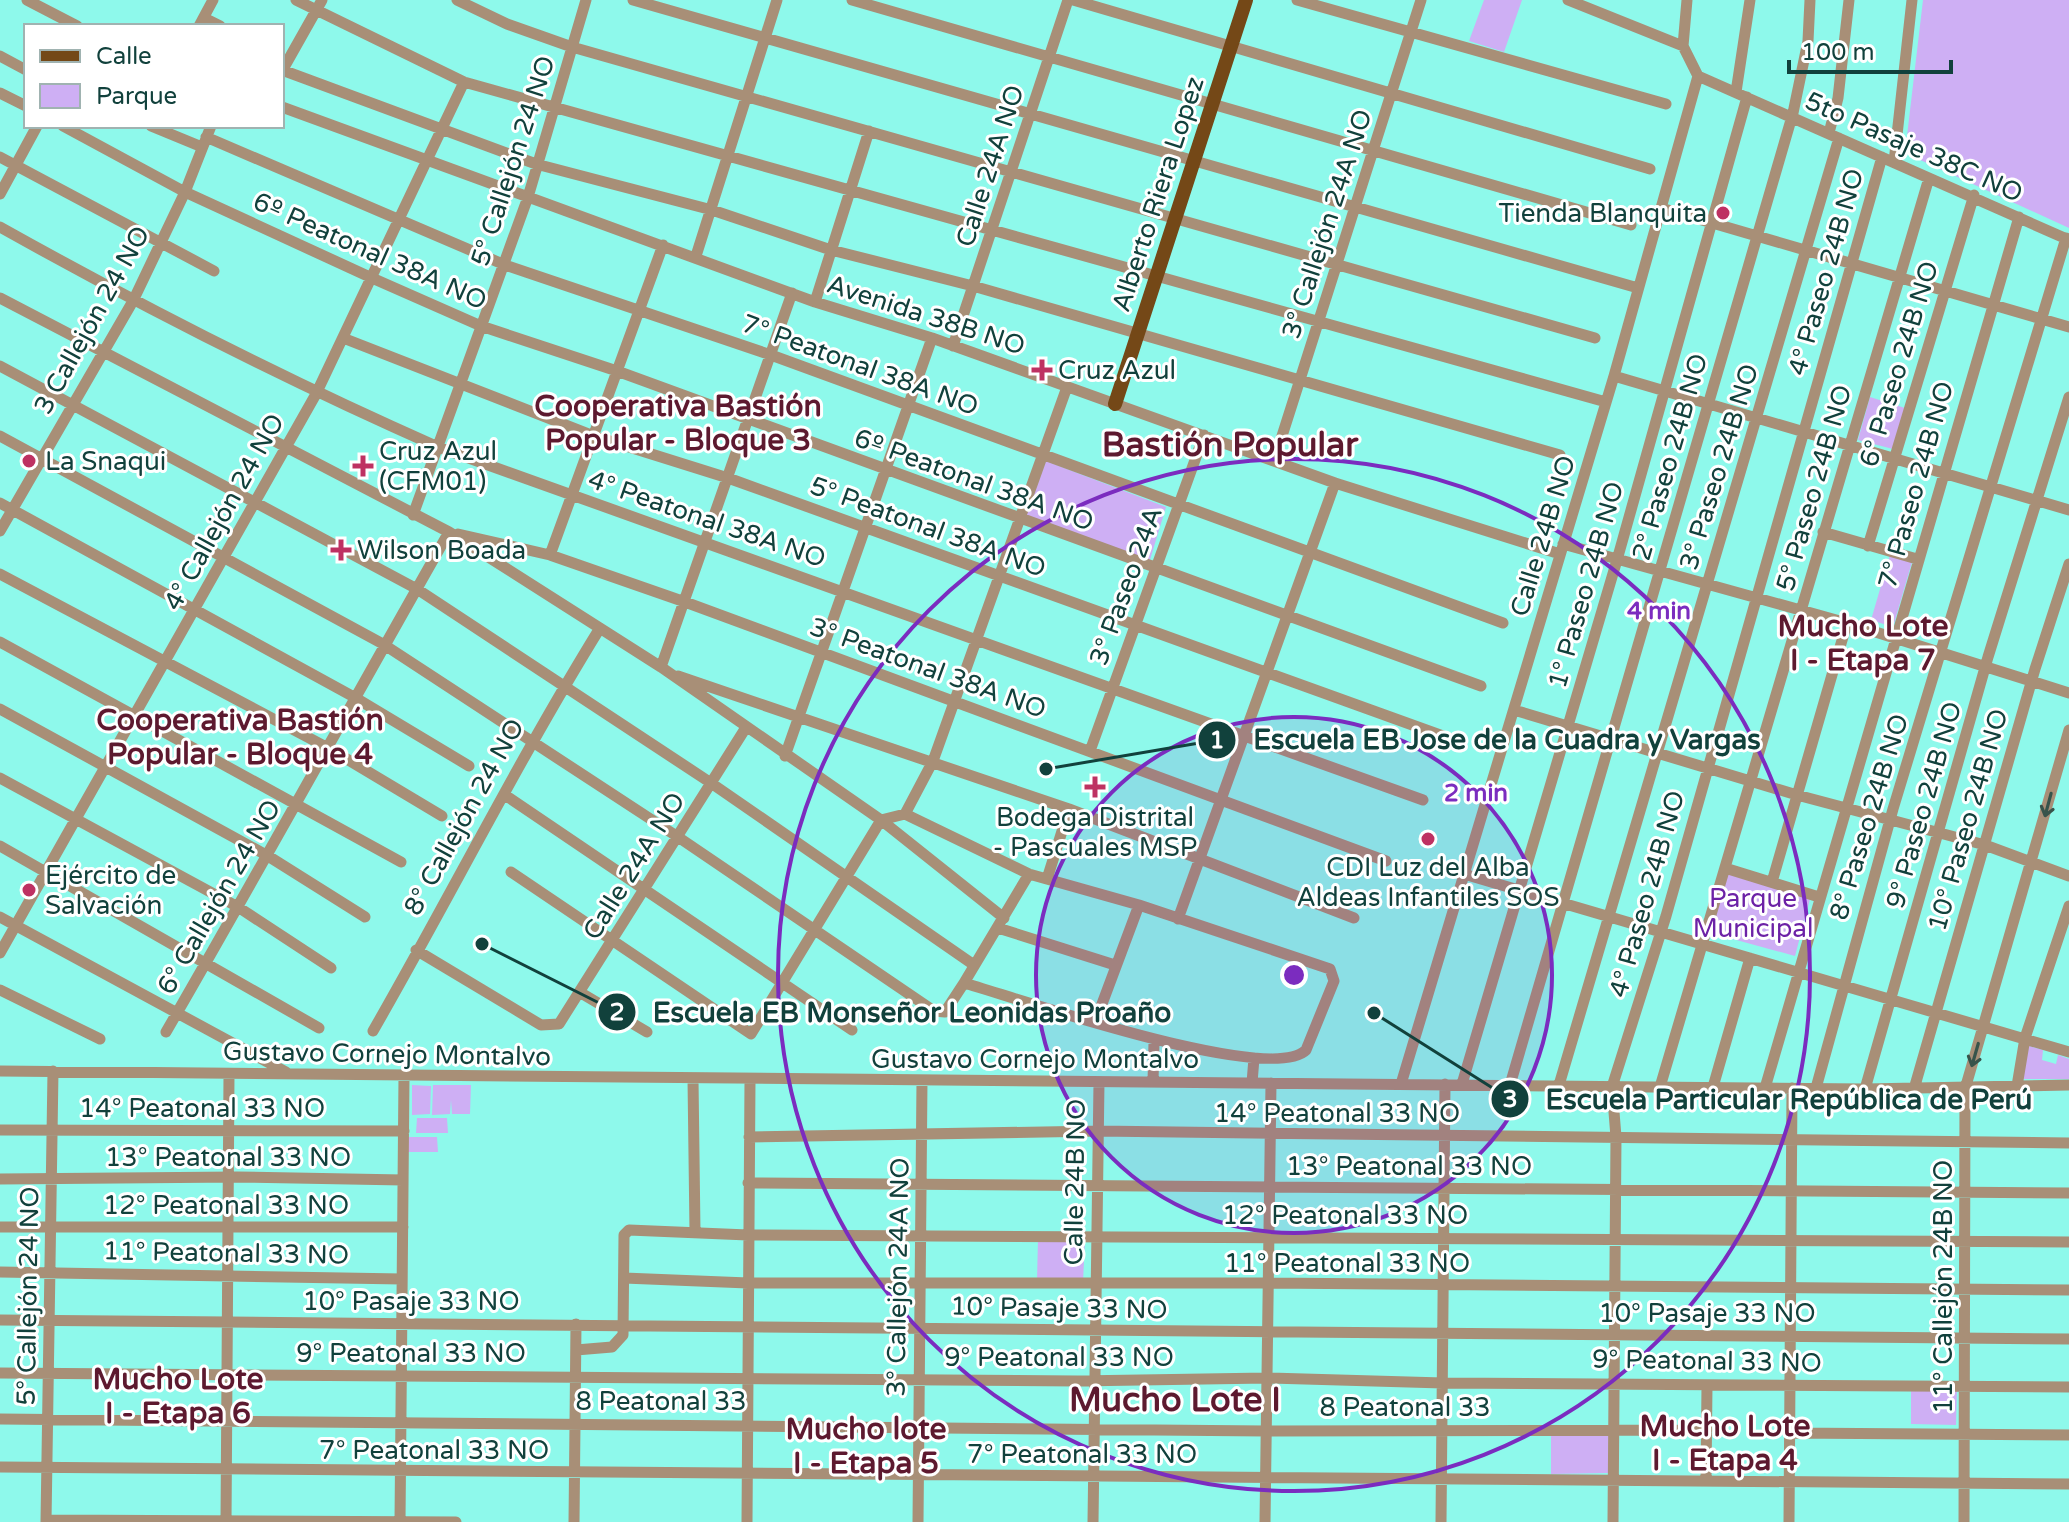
<svg xmlns="http://www.w3.org/2000/svg" width="2069" height="1522" font-family="'Varela Round',sans-serif">
<rect width="100%" height="100%" fill="#8ef9eb"/>
<path fill="#ceaff4" d="M 1484,0 L 1522,0 L 1504,52 L 1469,41 Z
M 1923,0 L 2069,0 L 2069,228 L 1905,153 Z
M 1870,397 L 1905,408 L 1893,449 L 1858,440 Z
M 1046,461 L 1166,507 L 1149,563 L 1025,518 Z
M 1890,555 L 1912,562 L 1893,627 L 1871,620 Z
M 1728,874 L 1810,899 L 1795,956 L 1711,933 Z
M 2026,1045 L 2043,1050 L 2042,1060 L 2056,1064 L 2058,1055 L 2069,1059 L 2069,1079 L 2022,1079 Z
M 412,1085 L 431,1086 L 430,1114 L 412,1115 Z
M 433,1085 L 471,1085 L 470,1114 L 452,1114 L 451,1100 L 450,1114 L 432,1115 Z
M 417,1118 L 447,1118 L 448,1133 L 416,1133 Z
M 407,1137 L 437,1137 L 438,1152 L 406,1152 Z
M 1038,1239 L 1085,1239 L 1083,1282 L 1037,1281 Z
M 1957,1387 L 1956,1425 L 1911,1424 L 1911,1388 Z
M 1551,1432 L 1609,1432 L 1608,1473 L 1551,1474 Z"/>
<g fill="none" stroke-linecap="round" stroke-linejoin="round">
<path stroke="#a88f77" stroke-width="11" d="M 27,0 L 77,26
M 296,0 L 464,82 L 1606,402
M 457,0 L 507,24 L 572,47 L 1595,338
M 633,0 L 1638,288
M 852,0 L 1631,225
M 1073,0 L 1650,169
M 1297,0 L 1666,104
M 1568,0 L 1683,46
M 204,18 L 220,26
M 199,26 L 213,0
M 0,56 L 26,70
M 282,70 L 536,164 L 712,210 L 831,250 L 973,286 L 1560,455
M 282,71 L 322,0
M 1698,76 L 2069,240
M 1736,92 L 1750,0
M 0,93 L 26,106
M 282,107 L 815,302 L 932,338 L 1335,483 L 1560,554
M 63,126 L 185,192 L 372,278 L 481,326 L 617,371 L 1481,686
M 151,126 L 202,147
M 1829,133 L 1838,98 L 1849,0
M 206,137 L 505,265 L 771,355 L 1503,623
M 0,157 L 214,271
M 1894,162 L 1912,0
M 0,194 L 37,126
M 1661,208 L 2069,327
M 0,227 C 143,307 288,381 438,447 L 1423,800
M 696,256 L 777,0
M 0,298 L 449,532 L 661,667 L 881,820 L 1004,918
M 815,302 L 869,131
M 343,338 L 594,436 L 728,478 L 1454,740
M 953,346 L 1068,0
M 0,366 L 417,589 L 711,783 L 974,965
M 1614,376 L 2069,510
M 0,436 L 383,644 L 678,837 L 934,1011 L 945,1012 L 964,983
M 1274,461 L 1421,0
M 0,503 L 354,697 L 469,766
M 413,515 L 528,197 L 586,0
M 0,531 L 133,301 L 185,192 L 211,126
M 1823,532 L 1917,559
M 458,534 L 550,555 L 685,602 L 1386,861
M 1563,544 L 1847,623 L 2069,693
M 1868,546 L 1974,195
M 550,555 L 663,245
M 0,574 L 330,749 L 442,816
M 0,642 L 401,862
M 661,667 L 792,293
M 678,676 L 1069,809 L 1354,918
M 0,709 L 268,856 L 365,917
M 1514,710 L 1797,795 L 1985,845 L 2069,876
M 1090,751 L 1204,435
M 785,756 L 932,338
M 0,778 L 238,907 L 331,968
M 505,795 L 852,1030
M 905,814 L 933,761 L 1067,387
M 881,820 L 905,814 L 1029,874 L 1139,905 L 1330,969 L 1334,981 L 1306,1050 C 1270,1086 1017,998 964,983 L 1029,874
M 0,846 L 319,1028
M 1725,868 L 1819,897
M 511,872 L 751,1034 L 881,820
M 1464,874 L 2069,1052
M 1047,879 L 1069,809
M 1772,882 L 1847,623
M 0,917 L 286,1072
M 1178,919 L 1335,483
M 998,928 L 1115,965
M 416,950 L 541,1025 L 559,1024 L 745,729
M 0,953 L 316,394 L 464,82
M 0,990 L 100,1039
M 581,993 L 647,1032
M 1096,1020 L 1139,905
M 373,1031 C 450,897 519,759 600,628
M 166,1032 C 262,866 354,699 449,532
M 0,1071 L 1865,1089 L 2069,1085
M 693,1079 L 695,1232
M 1153,1082 L 1154,1042
M 1252,1083 L 1254,1058
M 1401,1084 L 1614,376 L 1698,76 L 1683,46 L 1687,0
M 1462,1084 L 1617,560 L 1747,97
M 1510,1085 L 1793,113 L 1808,41 L 1810,0
M 1559,1085 L 1839,138
M 2017,1086 L 2025,1038 L 2069,906
M 1660,1087 L 1929,178
M 1713,1087 L 1750,958
M 1765,1088 L 2019,217
M 1816,1088 L 1893,809 L 2066,238
M 1865,1089 L 1988,657 L 2069,397
M 1914,1089 L 2035,669 L 2069,564
M 0,1130 L 404,1131
M 749,1137 L 1098,1131 L 2069,1143
M 0,1179 L 237,1177 L 403,1180
M 748,1183 L 2069,1193
M 0,1227 L 403,1227
M 0,1272 L 402,1279
M 624,1278 L 748,1283 L 1267,1283 L 2069,1290
M 0,1320 L 2069,1339
M 576,1350 L 612,1347 L 623,1335 L 624,1235 L 629,1230 L 748,1235 L 2069,1242
M 0,1373 L 1077,1381 L 1267,1378 L 1443,1383 L 2069,1387
M 0,1419 L 1266,1431 L 1707,1430
M 1789,1433 L 2069,1435
M 0,1467 L 2069,1484
M 1706,1480 L 1707,1385
M 46,1520 L 456,1522
M 46,1522 L 53,1071
M 226,1522 L 229,1074
M 400,1522 L 404,1076
M 574,1522 L 576,1324
M 747,1522 L 750,1080
M 918,1522 L 922,1080
M 1093,1522 L 1099,1082
M 1265,1522 L 1271,1083
M 1441,1522 L 1445,1084
M 1613,1522 L 1616,1137 L 1612,1087 L 1666,916 L 1882,157
M 1789,1522 L 1792,1088
M 1964,1522 L 1965,1089 L 2069,730"/>
<path stroke="#744817" stroke-width="14" d="M 1115,404 L 1246,0"/>
</g>
<defs><path id="oneway-shaft" d="M-6 0H5M1.5-3L5.5 0L1.5 3" fill="none" stroke-width="1.6" stroke-linecap="round" stroke-linejoin="round" transform="scale(2)"/></defs>
<g stroke="#37544b">
<use href="#oneway-shaft" transform="translate(2048 805) rotate(105)"/>
<use href="#oneway-shaft" transform="translate(1975 1055) rotate(106)"/>
</g>
<circle cx="1294" cy="975" r="258" fill="#7b2cbf" fill-opacity=".12"/>
<g fill="none" stroke="#7b2cbf" stroke-width="4">
<circle cx="1294" cy="975" r="258"/>
<circle cx="1294" cy="975" r="516"/>
</g>
<g fill="#be3162" stroke="#fff" stroke-width="3">
<circle cx="1723" cy="213" r="8"/>
<path d="M1038 358h8v8h8v8h-8v8h-8v-8h-8v-8h8z"/>
<circle cx="29" cy="461" r="8"/>
<path d="M359 454h8v8h8v8h-8v8h-8v-8h-8v-8h8z"/>
<path d="M337 538h8v8h8v8h-8v8h-8v-8h-8v-8h8z"/>
<path d="M1091 775h8v8h8v8h-8v8h-8v-8h-8v-8h8z"/>
<circle cx="1428" cy="839" r="8"/>
<circle cx="29" cy="890" r="8"/>
</g>
<g text-anchor="middle" dominant-baseline="central" stroke-width="6" stroke-linejoin="round" paint-order="stroke">
<g font-size="26" fill="#11413c" stroke="#fff">
<text transform="translate(1914 147) rotate(24)">5to Pasaje 38C NO</text>
<text transform="translate(513 161) rotate(-72)">5° Callejón 24 NO</text>
<text transform="translate(990 166) rotate(-72)">Calle 24A NO</text>
<text transform="translate(1158 194) rotate(-72)">Alberto Riera Lopez</text>
<text transform="translate(1327 224) rotate(-72)">3° Callejón 24A NO</text>
<text transform="translate(370 251) rotate(24)">6º Peatonal 38A NO</text>
<text transform="translate(1826 272) rotate(-74)">4° Paseo 24B NO</text>
<text transform="translate(926 315) rotate(18)">Avenida 38B NO</text>
<text transform="translate(92 320) rotate(-61)">3 Callejón 24 NO</text>
<text transform="translate(1899 364) rotate(-73)">6° Paseo 24B NO</text>
<text transform="translate(860 365) rotate(20)">7° Peatonal 38A NO</text>
<text transform="translate(1670 457) rotate(-74)">2° Paseo 24B NO</text>
<text transform="translate(1719 467) rotate(-73)">3° Paseo 24B NO</text>
<text transform="translate(974 480) rotate(20)">6º Peatonal 38A NO</text>
<text transform="translate(1916 485) rotate(-74)">7° Paseo 24B NO</text>
<text transform="translate(1814 488) rotate(-74)">5° Paseo 24B NO</text>
<text transform="translate(224 512) rotate(-61)">4° Callejón 24 NO</text>
<text transform="translate(707 519) rotate(19)">4° Peatonal 38A NO</text>
<text transform="translate(928 527) rotate(20)">5° Peatonal 38A NO</text>
<text transform="translate(1543 536) rotate(-73)">Calle 24B NO</text>
<text transform="translate(1586 585) rotate(-74)">1° Paseo 24B NO</text>
<text transform="translate(1126 586) rotate(-70)">3° Paseo 24A</text>
<text transform="translate(928 668) rotate(20)">3° Peatonal 38A NO</text>
<text transform="translate(1924 805) rotate(-74)">9° Paseo 24B NO</text>
<text transform="translate(464 817) rotate(-61)">8° Callejón 24 NO</text>
<text transform="translate(1869 817) rotate(-73)">8° Paseo 24B NO</text>
<text transform="translate(1968 820) rotate(-74)">10° Paseo 24B NO</text>
<text transform="translate(634 866) rotate(-58)">Calle 24A NO</text>
<text transform="translate(1647 894) rotate(-74)">4° Paseo 24B NO</text>
<text transform="translate(219 897) rotate(-60)">6° Callejón 24 NO</text>
<text transform="translate(387 1054) rotate(1)">Gustavo Cornejo Montalvo</text>
<text x="1035" y="1059">Gustavo Cornejo Montalvo</text>
<text x="202" y="1108">14° Peatonal 33 NO</text>
<text x="1337" y="1113">14° Peatonal 33 NO</text>
<text x="228" y="1157">13° Peatonal 33 NO</text>
<text x="1409" y="1166">13° Peatonal 33 NO</text>
<text transform="translate(1075 1182) rotate(-89)">Calle 24B NO</text>
<text x="226" y="1205">12° Peatonal 33 NO</text>
<text x="1345" y="1215">12° Peatonal 33 NO</text>
<text transform="translate(226 1253) rotate(1)">11° Peatonal 33 NO</text>
<text x="1347" y="1263">11° Peatonal 33 NO</text>
<text transform="translate(898 1277) rotate(-89)">3° Callejón 24A NO</text>
<text transform="translate(1943 1287) rotate(-90)">11° Callejón 24B NO</text>
<text transform="translate(28 1296) rotate(-89)">5° Callejón 24 NO</text>
<text x="411" y="1301">10° Pasaje 33 NO</text>
<text transform="translate(1059 1308) rotate(1)">10° Pasaje 33 NO</text>
<text x="1707" y="1313">10° Pasaje 33 NO</text>
<text x="411" y="1353">9° Peatonal 33 NO</text>
<text x="1059" y="1357">9° Peatonal 33 NO</text>
<text transform="translate(1707 1361) rotate(1)">9° Peatonal 33 NO</text>
<text x="661" y="1401">8 Peatonal 33</text>
<text x="1405" y="1407">8 Peatonal 33</text>
<text x="434" y="1450">7° Peatonal 33 NO</text>
<text x="1082" y="1454">7° Peatonal 33 NO</text>
</g>
<g font-size="26" fill="#11413c" stroke="#fff" text-anchor="start">
<text x="1707" y="213" text-anchor="end">Tienda Blanquita</text>
<text x="1058" y="370">Cruz Azul</text>
<text x="379" y="451">Cruz Azul<tspan x="379" dy="30">(CFM01)</tspan></text>
<text x="45" y="461">La Snaqui</text>
<text x="357" y="550">Wilson Boada</text>
<text x="1095" y="817" text-anchor="middle">Bodega Distrital<tspan x="1095" dy="30">- Pascuales MSP</tspan></text>
<text x="1428" y="867" text-anchor="middle">CDI Luz del Alba<tspan x="1428" dy="30">Aldeas Infantiles SOS</tspan></text>
<text x="45" y="875">Ejército de<tspan x="45" dy="30">Salvación</tspan></text>
</g>
<g font-size="26" fill="#6c22a6" stroke="#fff">
<text x="1753" y="898">Parque<tspan x="1753" dy="30">Municipal</tspan></text>
</g>
<g font-size="30" font-weight="bold" fill="#5d192f" stroke="#fff">
<text x="678" y="406">Cooperativa Bastión<tspan x="678" dy="34">Popular - Bloque 3</tspan></text>
<text x="1863" y="626">Mucho Lote<tspan x="1863" dy="34">I - Etapa 7</tspan></text>
<text x="240" y="720">Cooperativa Bastión<tspan x="240" dy="34">Popular - Bloque 4</tspan></text>
<text x="178" y="1379">Mucho Lote<tspan x="178" dy="34">I - Etapa 6</tspan></text>
<text x="1725" y="1426">Mucho Lote<tspan x="1725" dy="34">I - Etapa 4</tspan></text>
<text x="866" y="1429">Mucho lote<tspan x="866" dy="34">I - Etapa 5</tspan></text>
</g>
<g font-size="34" font-weight="bold" fill="#5d192f" stroke="#fff">
<text x="1230" y="445">Bastión Popular</text>
<text x="1175" y="1400">Mucho Lote I</text>
</g>
</g>
<circle cx="1294" cy="975" r="12" fill="#7b2cbf" stroke="#fff" stroke-width="4"/>
<g font-size="24" text-anchor="middle" font-weight="bold" fill="#7b2cbf" stroke="#fff" stroke-width="6" stroke-linejoin="round" paint-order="stroke">
<text x="1659" y="619">4 min</text>
<text x="1476" y="801">2 min</text>
</g>
<path fill="none" stroke="#11413c" stroke-width="3" d="M1046 769L1217 740M482 944L617 1012M1374 1013L1510 1099"/>
<g fill="#11413c" stroke="#fff" stroke-width="3">
<circle cx="1046" cy="769" r="8"/>
<circle cx="482" cy="944" r="8"/>
<circle cx="1374" cy="1013" r="8"/>
<circle cx="1217" cy="740" r="20"/>
<circle cx="617" cy="1012" r="20"/>
<circle cx="1510" cy="1099" r="20"/>
</g>
<g font-size="24" text-anchor="middle" font-weight="bold" fill="#fff">
<text x="1217" y="748">1</text>
<text x="617" y="1020">2</text>
<text x="1510" y="1107">3</text>
</g>
<g font-size="28" text-anchor="middle" font-weight="bold" fill="#11413c" stroke="#fff" stroke-width="6" stroke-linejoin="round" paint-order="stroke">
<text x="1507" y="749">Escuela EB Jose de la Cuadra y Vargas</text>
<text x="912" y="1022">Escuela EB Monseñor Leonidas Proaño</text>
<text x="1789" y="1109">Escuela Particular República de Perú</text>
</g>
<rect x="24" y="24" width="260" height="104" fill="#ffffff" stroke="#a0b3b1" stroke-width="2"/>
<rect x="40" y="50" width="40" height="12" fill="#744817" stroke="#a0b3b1" stroke-width="2"/>
<text x="96" y="64" font-size="24" fill="#11413c">Calle</text>
<rect x="40" y="84" width="40" height="24" fill="#ceaff4" stroke="#a0b3b1" stroke-width="2"/>
<text x="96" y="104" font-size="24" fill="#11413c">Parque</text>
<path d="M1789 60v12h162v-12" fill="none" stroke="#11413c" stroke-width="4"/>
<text x="1801" y="60" font-size="24" fill="#11413c" stroke="#ffffff" stroke-width="6" paint-order="stroke">100 m</text>
</svg>
